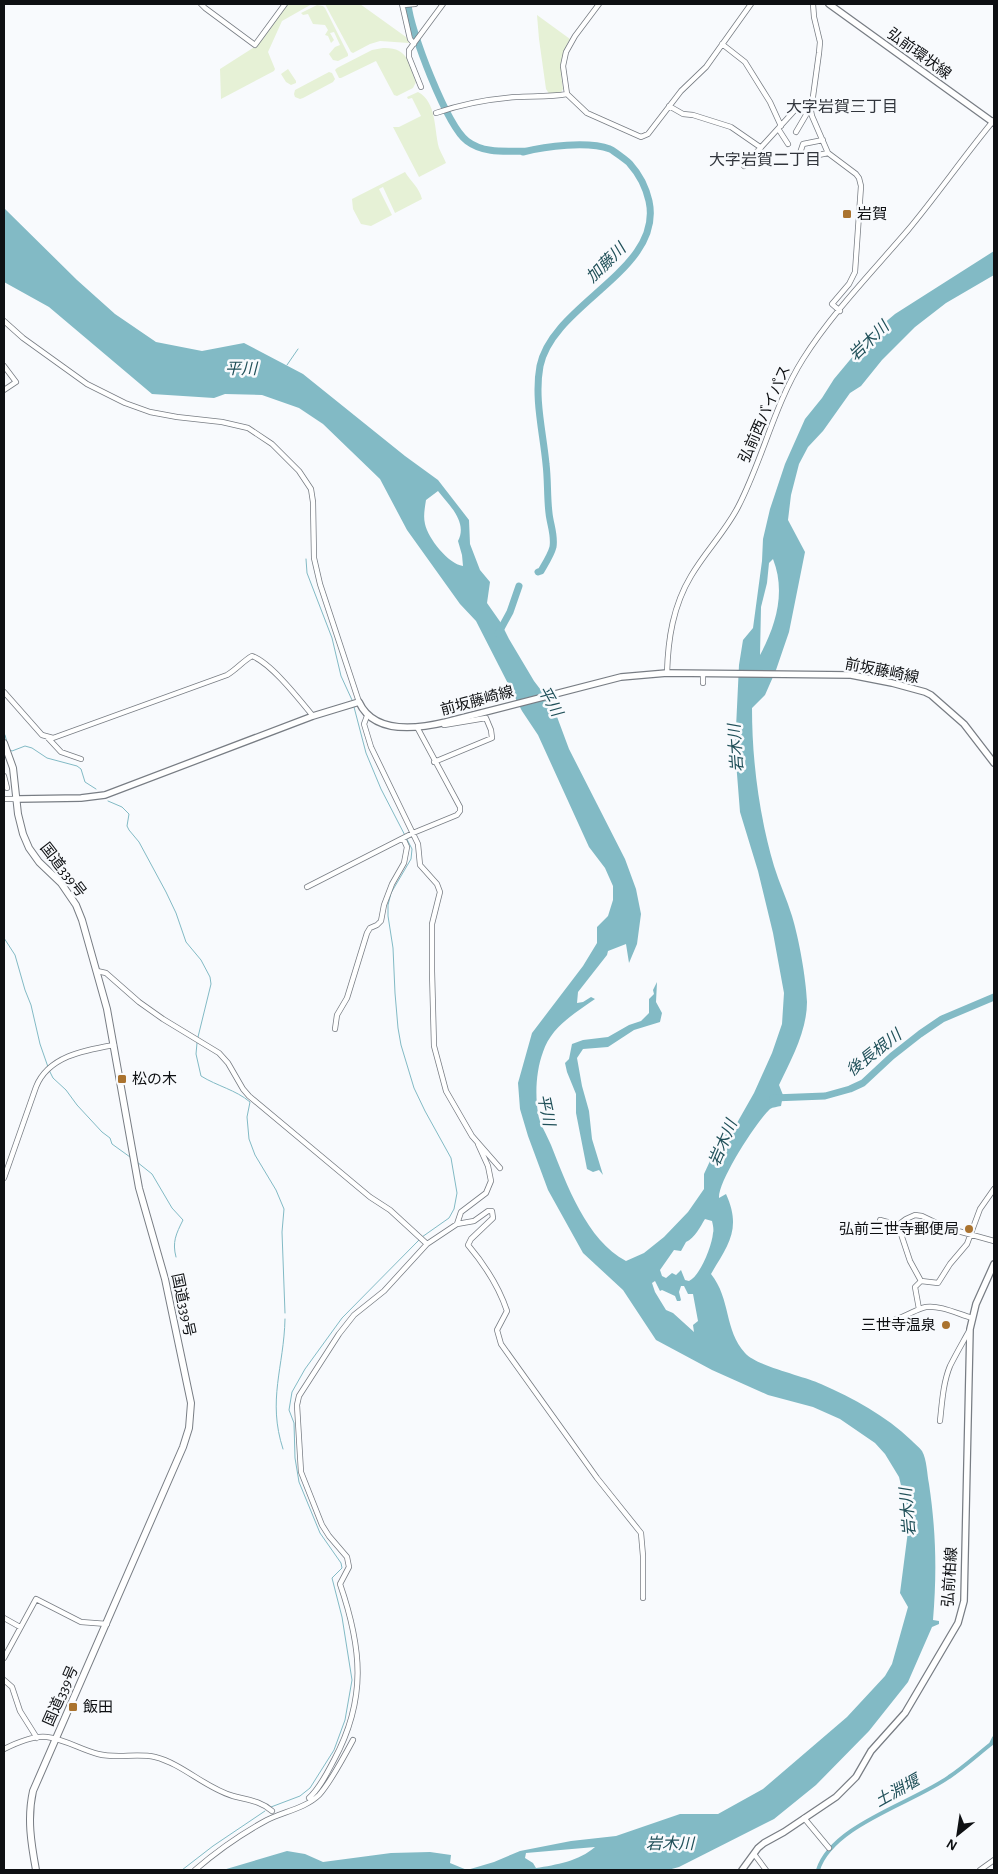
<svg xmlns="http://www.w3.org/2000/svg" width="998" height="1874" font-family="'Alegreya Sans','Noto Sans JP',sans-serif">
<rect width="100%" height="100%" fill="#f8fafd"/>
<path fill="#e6f1d6" d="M 287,4 L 312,4 L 282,21 L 268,52 L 275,69 L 274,71 L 221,99 L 220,69 L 256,46 Z
M 325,4 L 360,4 L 406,37 L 409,43 L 380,41 L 370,44 L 353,53 L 351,52 Z
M 317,5 L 323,6 L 325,8 L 348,54 L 348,56 L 338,61 L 333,60 L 329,54 L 335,47 L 340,45 L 334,32 L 330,33 L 334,40 L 331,43 L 328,36 L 325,35 L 328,30 L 325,25 L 313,24 L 308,14 L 303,15 L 301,13 Z
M 537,15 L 570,39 C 560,56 560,70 563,89 L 561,92 L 550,95 L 546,89 L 539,39 Z
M 383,48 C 408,47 409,63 416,82 L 413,88 L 397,96 L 394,95 L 376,61 L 341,78 L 339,78 L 335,70 L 337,68 L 372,50 Z
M 288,69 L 296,81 L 296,83 L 291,85 L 286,82 L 281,74 Z
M 329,72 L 332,73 L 335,79 L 333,82 L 303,98 L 300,99 L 295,97 L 294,94 L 295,90 Z
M 418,92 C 437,102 434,130 439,148 C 441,153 444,158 446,163 L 419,177 L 393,127 L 399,127 L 421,116 L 412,98 L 408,99 L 407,97 Z
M 405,172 C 411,182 419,187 422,199 L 395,213 L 383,187 L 379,189 L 392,215 L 371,226 L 361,224 L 353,209 L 352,199 Z"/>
<path fill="#82bac5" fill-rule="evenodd" d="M 4,208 L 77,280 L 115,314 L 156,342 L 202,351 L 244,343 L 303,374 L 405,456 L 438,480 L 469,520 L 470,544 L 480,570 L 490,582 L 487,603 L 501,623 L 509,639 L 534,681 L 553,706 L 569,749 L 625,859 L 636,889 L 641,914 L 637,944 L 629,963 L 626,944 L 608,951 L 607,955 L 578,992 L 577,1003 L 583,1002 L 591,997 L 595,999 C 575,1013 551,1027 543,1052 C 536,1071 535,1094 538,1113 C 539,1123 547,1135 551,1145 C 566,1183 587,1241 626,1261 L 644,1253 L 664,1237 L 688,1212 L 704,1189 L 704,1174 L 722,1135 L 733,1130 L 754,1093 L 772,1053 L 782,1024 L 784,993 L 773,933 L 758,871 L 740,812 L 735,749 L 739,665 L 743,640 L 753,628 L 762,561 L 763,539 L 770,509 L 785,464 L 805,419 L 822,398 L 834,379 L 854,355 L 876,330 L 895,314 L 994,251 L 994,275 L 946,303 L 915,327 L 882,360 L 861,386 L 850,393 L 823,431 L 808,447 L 799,464 L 791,495 L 788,520 L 805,552 L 789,632 L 776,670 L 765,695 L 752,708 C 752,760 759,815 774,866 C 779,883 787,899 792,916 C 799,939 806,978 807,1002 C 807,1031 791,1060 779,1085 L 783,1095 L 781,1106 C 777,1107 773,1107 770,1109 C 757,1121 718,1181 719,1198 L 726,1194 C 742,1229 728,1245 711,1274 C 731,1299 724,1330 745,1353 C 756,1366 804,1376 821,1384 C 853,1398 886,1416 911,1440 C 914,1443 919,1447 922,1451 C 927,1460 927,1474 929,1484 C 936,1531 937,1572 933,1620 L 939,1621 L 939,1624 L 932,1627 L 908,1682 L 869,1731 L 816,1785 L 774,1819 L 679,1867 L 668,1870 L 223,1870 L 287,1851 L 305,1854 L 323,1862 L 391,1853 L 430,1852 L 451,1855 L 450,1863 L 467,1870 L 494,1862 L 520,1851 L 571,1841 L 616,1836 L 680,1814 L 718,1814 L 763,1789 L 847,1717 L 885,1676 L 892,1664 L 908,1607 L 900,1593 L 908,1531 L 905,1502 L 899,1477 L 885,1454 L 875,1443 L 840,1419 L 813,1407 L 768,1395 L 712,1370 L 656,1340 L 623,1290 L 583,1253 L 548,1190 L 528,1136 L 520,1109 L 518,1083 L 532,1033 L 583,966 L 597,943 L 597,927 L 608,916 L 613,900 L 613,886 L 605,868 L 589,847 L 538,735 L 522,711 L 476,621 L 460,604 L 407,530 L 380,479 L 323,424 L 299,408 L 262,395 L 225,394 L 214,398 L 152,394 L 49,307 L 4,282 ZM 438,491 C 449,505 468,522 458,541 L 462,555 L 463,566 C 448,564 428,538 425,524 C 423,516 425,507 426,500 ZM 773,559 C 786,592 776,625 760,655 L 761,607 L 767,583 L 769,563 ZM 705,1219 L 712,1221 C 713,1225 714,1230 713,1233 C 712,1246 700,1276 689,1281 L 685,1280 L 681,1270 L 676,1275 L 672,1273 L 666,1278 L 662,1276 L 660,1270 L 674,1250 L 681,1251 L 686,1242 C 695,1238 700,1227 705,1219 ZM 655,1281 L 660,1291 L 662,1290 L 675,1296 L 677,1301 L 680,1301 L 681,1300 L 679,1292 L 681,1286 L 684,1286 L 688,1294 L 693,1294 L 698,1321 L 693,1325 L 694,1332 L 673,1313 L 666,1310 L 655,1292 L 652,1283 ZM 595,1847 C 579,1861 556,1865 536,1868 L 533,1863 L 525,1858 L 526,1853 Z
M 657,982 L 656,1002 L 662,1013 L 660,1022 L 634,1030 L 608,1047 L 583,1049 L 577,1058 L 582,1086 L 589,1111 L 592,1139 L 603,1175 L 599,1170 L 593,1172 L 587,1169 L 576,1113 L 576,1094 L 567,1072 L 565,1063 L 569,1059 L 572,1044 L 583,1040 L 608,1037 L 629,1025 L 641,1021 L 649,1013 L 649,999 L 654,994 L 653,990 Z"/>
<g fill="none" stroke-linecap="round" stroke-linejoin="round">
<path stroke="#82bac5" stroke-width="1" d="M 287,365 L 298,349
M 306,559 L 307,573 L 332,638 L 341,676 L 352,700
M 354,707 L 366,753 L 381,789 L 412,849 L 411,859 L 391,893 L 388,905 L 388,916 L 393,948 L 395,993 L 398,1028 L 401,1045 L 414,1088 L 425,1111 L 451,1158 L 457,1193 L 454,1209 L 449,1218 L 422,1237
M 5,735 L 8,746
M 10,750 L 12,751 L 25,746 L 32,748 L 47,758 L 77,766 L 81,769 L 85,782 L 96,789
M 108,801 L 122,807 L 129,814 L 127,826 L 129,830 L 139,842 L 166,892 L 176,913 L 186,942 L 201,960 L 210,977 L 211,984 L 198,1037
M 4,938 L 15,955 L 25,990 L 31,1005 L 40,1044 L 48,1067
M 197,1043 L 196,1054 L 201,1076 C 217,1086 236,1090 250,1102 L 247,1117 L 249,1139 L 255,1155 L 276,1190 L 284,1209 L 282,1232 L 285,1313
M 49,1070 L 53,1078 L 66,1090 L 77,1105 L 102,1132 L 110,1138 L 112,1144 L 130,1157
M 137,1162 L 152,1174 L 172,1208 L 183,1220 C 176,1234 172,1242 176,1257
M 283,1449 C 267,1400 284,1367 285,1319
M 271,1807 L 300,1796 L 310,1788 L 334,1750 L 345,1720 L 352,1680 L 342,1617 L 332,1578 L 342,1568 L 341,1563 L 320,1533 L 299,1482 L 295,1458 L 294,1423 L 289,1410 L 292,1392 L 305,1369 L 342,1318 L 419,1240
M 182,1870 L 213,1846 L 265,1811"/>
<path stroke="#82bac5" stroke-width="4" d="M 818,1870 C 832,1825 913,1803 949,1777 C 964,1767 977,1755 991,1744 L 994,1738"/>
<path stroke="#82bac5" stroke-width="7" d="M 408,4 C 410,30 447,126 467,141 C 484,154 506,151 527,151 L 523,152 C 546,146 588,141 610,149 C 611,149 629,162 630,164 C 639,174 646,188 649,201 C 664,270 553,303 540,366 C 534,398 543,432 546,464 C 548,480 547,497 549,513 C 550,524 555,535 553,547 C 551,555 545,564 541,571 L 538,572
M 498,634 L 510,612 L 519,586
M 773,1098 L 825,1096 L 850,1089 L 863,1083 L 892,1056 L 920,1034 L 942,1019 L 994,997"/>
<g stroke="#787d84" stroke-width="6">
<path id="minor" d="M 201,4 L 205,8 L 255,45 L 285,4
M 402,4 L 410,39 L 414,44
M 599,4 L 575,36 L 566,52 L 563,66 L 567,94 L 587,113 L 641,137 L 648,134 L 681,91 L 706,67 L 751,4
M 813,4 L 814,17 L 820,42 L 819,53 L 811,111 L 812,116 L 828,153 L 856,174 L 859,178 L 861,186 L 855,272 L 849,284 L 832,304 L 840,311
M 403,5 L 415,4
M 722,44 L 745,62 L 770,102 L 781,126
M 421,87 L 409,57 L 409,50 L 443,4
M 669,106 L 683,114 L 693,115 L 731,127 L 760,147
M 436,113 C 462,104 489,99 516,97 C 533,96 550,97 567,94
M 779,130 L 788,144
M 796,132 L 806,115 L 802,104
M 800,153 L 803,144 L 823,140
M 814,156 L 828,153
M 744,166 L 795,110 L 813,99
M 4,321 L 23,338 L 87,384 L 125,403 L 150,412 L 177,417 L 222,422 L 248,428 L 272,444 L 299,471 L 311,489 L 313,502 L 314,558 L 320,584 L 359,702
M 4,366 L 16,382 L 4,390
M 667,673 C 668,639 673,606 691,576 C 705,552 725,532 738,507 C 763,459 774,405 803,359 C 832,313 873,271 908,230 C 938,194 964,156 994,120
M 703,683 L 703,675
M 4,692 L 42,735 L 53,738 L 227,675 C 237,669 243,661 252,656 C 271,663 299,699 313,716
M 367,716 L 364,724 L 371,747 L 418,844 L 420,865 L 437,884 L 440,892 L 432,924 L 432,971 L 434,1046 L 446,1091 L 472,1136 L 500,1168
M 48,738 L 61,752 L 81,759
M 434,762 L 492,738 L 491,730 L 486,718 L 444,725
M 4,776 L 7,788
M 4,799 L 17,799
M 307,887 L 413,833 L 457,815 L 460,811 L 460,807 L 417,727
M 97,971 L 106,973 L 139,1002 L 163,1019 L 219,1053 L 228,1063 L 243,1089 L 249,1096 L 370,1197 L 390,1210 L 427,1244
M 335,1029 L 337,1015 L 347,998 L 367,933 L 370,928 L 377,925 L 381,921 L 384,905 L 392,884 L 404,863 L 407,847 L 403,838
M 4,1178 L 36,1087 C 48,1056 85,1050 114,1045
M 880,1220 L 898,1225
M 457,1224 L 474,1221 L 488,1211 L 492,1211 L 493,1218 L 471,1239 L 468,1245 C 484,1264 499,1287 507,1311 L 497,1330 L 501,1344 L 597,1478 L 641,1533 L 643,1556 L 643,1598
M 921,1281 L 910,1261 L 898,1225 L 906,1219 L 915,1215 L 922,1216 L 947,1228 L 994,1241
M 921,1281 L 938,1283 L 950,1264 L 967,1244 L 980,1209 L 994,1189
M 919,1309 L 915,1287 L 921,1281
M 896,1319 C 907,1316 916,1309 926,1307 C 940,1305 958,1314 972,1318
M 940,1421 C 942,1403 943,1383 950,1366 C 956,1354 963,1342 969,1331
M 4,1618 L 20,1627
M 4,1658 L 36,1599 L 81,1622 L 107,1624
M 4,1680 L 12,1687 L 20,1711 L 37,1738
M 4,1749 C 16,1743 34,1735 47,1737 C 64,1739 82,1750 98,1754 C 117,1759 136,1753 155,1757 C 183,1764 205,1788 233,1796 C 248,1800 261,1801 272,1811
M 309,1798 C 320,1788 327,1773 334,1760 C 367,1699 362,1648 340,1584 L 349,1567 L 347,1557 L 329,1536 L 322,1525 L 301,1472 L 297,1405 L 299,1396 L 339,1334 L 354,1315 L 384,1291 L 427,1244 L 457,1224 L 461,1212 L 486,1193 L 491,1181 L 488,1166 L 478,1144
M 804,1818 L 829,1848
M 754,1854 L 766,1870
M 195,1870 C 217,1851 241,1834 267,1820 C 283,1812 306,1808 319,1795 C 330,1783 345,1755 353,1740
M 980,1870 L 994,1860"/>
</g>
<g stroke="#787d84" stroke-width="8">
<path id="major" d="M 829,4 L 994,123
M 18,799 L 81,798 L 105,795 L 313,716 L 359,702 C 374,735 417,729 446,722 L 621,677 L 667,673 L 851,675 L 892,683 L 925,692 L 931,695 L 964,724 L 994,763
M 742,1870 L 758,1848 L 764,1843 L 784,1832 L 836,1797 L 856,1777 L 871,1751 L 905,1713 L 958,1623 L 964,1601 L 970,1329 L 976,1304 L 994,1264"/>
</g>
<g stroke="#787d84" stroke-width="8">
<path id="highway" d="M 4,743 L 13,768 L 18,814 L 23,834 L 29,848 L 39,862 L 61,883 L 76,905 L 82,920 L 107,1009 L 139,1188 L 165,1279 L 191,1403 L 189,1428 L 183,1447 L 33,1791 C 27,1818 31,1843 36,1870"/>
</g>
<use href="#minor" stroke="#fff" stroke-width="4.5"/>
<use href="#major" stroke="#fff" stroke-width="5.5"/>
<use href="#highway" stroke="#fff" stroke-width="6"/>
</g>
<g fill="#aa732f" stroke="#f8fafd" stroke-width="2">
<rect x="842" y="209" width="10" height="10" rx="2.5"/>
<rect x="117" y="1074" width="10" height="10" rx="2.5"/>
<circle cx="969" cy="1229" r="5"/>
<circle cx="946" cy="1325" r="5"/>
<rect x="68" y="1702" width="10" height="10" rx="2.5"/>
</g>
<g text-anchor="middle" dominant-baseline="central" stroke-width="5" stroke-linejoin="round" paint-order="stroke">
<g font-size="15" fill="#0e1013" stroke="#f8fafd">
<text transform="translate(919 54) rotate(36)">弘前環状線</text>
<text transform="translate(765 414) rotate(-66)">弘前西バイパス</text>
<text transform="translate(882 671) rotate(11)">前坂藤崎線</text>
<text transform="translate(477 701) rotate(-15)">前坂藤崎線</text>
<text transform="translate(63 870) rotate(52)">国道339号</text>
<text transform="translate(183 1305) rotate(78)">国道339号</text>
<text transform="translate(950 1577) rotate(-86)">弘前柏線</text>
<text transform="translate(61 1696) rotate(-66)">国道339号</text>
</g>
<g font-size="15" fill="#0e1013" stroke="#f8fafd" text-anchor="start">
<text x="857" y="214">岩賀</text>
<text x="132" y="1079">松の木</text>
<text x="959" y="1229" text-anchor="end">弘前三世寺郵便局</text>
<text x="936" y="1325" text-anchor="end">三世寺温泉</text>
<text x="83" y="1707">飯田</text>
</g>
<g font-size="16" fill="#32363d" stroke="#f8fafd">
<text x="842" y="107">大字岩賀三丁目</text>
<text x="765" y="160">大字岩賀二丁目</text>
</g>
<g font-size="16" font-style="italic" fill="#205059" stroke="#f8fafd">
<text transform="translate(606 263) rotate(-45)">加藤川</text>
<text transform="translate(869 341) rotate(-44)">岩木川</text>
<text x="241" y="369">平川</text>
<text transform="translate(550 701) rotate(61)">平川</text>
<text transform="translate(736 748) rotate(-94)">岩木川</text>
<text transform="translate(874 1053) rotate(-38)">後長根川</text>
<text transform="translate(546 1110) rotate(78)">平川</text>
<text transform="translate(723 1143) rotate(-67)">岩木川</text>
<text transform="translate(908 1512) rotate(-95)">岩木川</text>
<text transform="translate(897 1791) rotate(-29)">土淵堰</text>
<text x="670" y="1844">岩木川</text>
</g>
</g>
<rect width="998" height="1874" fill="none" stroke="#0e1013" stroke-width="10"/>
<g transform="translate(958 1834) rotate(210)" stroke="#f8fafd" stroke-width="4" paint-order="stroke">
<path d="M0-4L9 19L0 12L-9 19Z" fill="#0e1013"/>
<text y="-8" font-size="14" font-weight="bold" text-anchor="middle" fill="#0e1013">N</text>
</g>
</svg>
